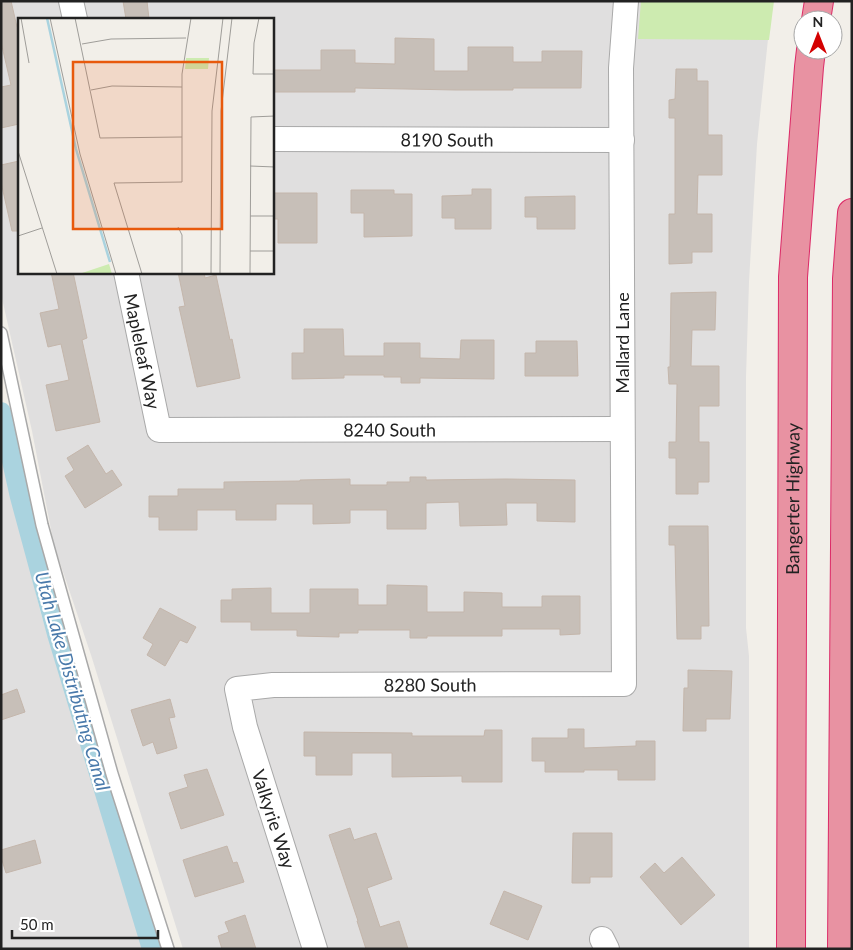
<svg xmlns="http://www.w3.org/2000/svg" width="853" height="950" font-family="Lato,sans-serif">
<rect width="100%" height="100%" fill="#f2efe9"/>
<path fill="#e0dfdf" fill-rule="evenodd" d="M 1,1 L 772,1 L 757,144 L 749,282 L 746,377 L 746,628 L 749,656 L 749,949 L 183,949 L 91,655 L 54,545 L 32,431 L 1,294 ZM 19,19 L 272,19 L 272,272 L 19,272 Z
M 1,437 L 17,517 L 41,614 L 146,949 L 1,949 Z"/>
<path fill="#cdebb0" d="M 641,1 L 774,1 L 769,40 L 638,39 Z"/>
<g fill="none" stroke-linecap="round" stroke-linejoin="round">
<path stroke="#aad3df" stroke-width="20" d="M 1,412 L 20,497 L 57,634 L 152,949"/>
</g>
<path fill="#c7bfb8" stroke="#c4b6ab" d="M 1,1 L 11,1 L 17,27 L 19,27 L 19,124 L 1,128 L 1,87 L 11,85 L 1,42 Z
M 123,1 L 147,1 L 149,19 L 126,19 Z
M 395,38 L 434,39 L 434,71 L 468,71 L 468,47 L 513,47 L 513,62 L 542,62 L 542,51 L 582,51 L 581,88 L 513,88 L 513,90 L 456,90 L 355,88 L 355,92 L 272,92 L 272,70 L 321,70 L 321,50 L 355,50 L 355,63 L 395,64 Z
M 676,69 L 697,69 L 697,81 L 708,81 L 708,135 L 722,135 L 722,175 L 698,175 L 697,214 L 712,214 L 712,252 L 692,252 L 692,263 L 669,264 L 669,214 L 675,214 L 675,118 L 669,118 L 669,100 L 675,99 Z
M 19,161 L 19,231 L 12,231 L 1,182 L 1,165 Z
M 472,189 L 491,189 L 491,229 L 455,229 L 455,218 L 442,218 L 442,196 L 472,195 Z
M 351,190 L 394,190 L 394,194 L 412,194 L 412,236 L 364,237 L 364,213 L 351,213 Z
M 272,193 L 317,193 L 317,243 L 278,243 L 278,219 L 272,219 Z
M 575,196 L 575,229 L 537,229 L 537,217 L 525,217 L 525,197 Z
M 51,272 L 73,272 L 87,338 L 82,340 L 100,422 L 56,431 L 46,385 L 69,380 L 61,344 L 48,347 L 40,313 L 59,309 Z
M 178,272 L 204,272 L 205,278 L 216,275 L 230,340 L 232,339 L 240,378 L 197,387 L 179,307 L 185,306 Z
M 716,292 L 715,330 L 692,330 L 691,366 L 719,366 L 719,406 L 699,406 L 699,442 L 709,442 L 709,482 L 698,482 L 698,494 L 676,494 L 676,458 L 669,458 L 669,442 L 676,442 L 677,384 L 669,384 L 668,367 L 670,367 L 671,293 Z
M 304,329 L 343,329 L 344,356 L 384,356 L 384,343 L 420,343 L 420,358 L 460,359 L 461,340 L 494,340 L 494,379 L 420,378 L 420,383 L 401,383 L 401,377 L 384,377 L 384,375 L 344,375 L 344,378 L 292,379 L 292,353 L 304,353 Z
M 536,341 L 577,341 L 578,376 L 525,376 L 525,353 L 536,353 Z
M 88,445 L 106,474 L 112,470 L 122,485 L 85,508 L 65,476 L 74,470 L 67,458 Z
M 410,477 L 426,477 L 426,480 L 506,479 L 575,480 L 575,522 L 537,521 L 537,503 L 506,503 L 507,525 L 460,526 L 459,502 L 426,503 L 426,529 L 387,529 L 387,510 L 350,510 L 350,523 L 313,524 L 313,504 L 276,504 L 276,520 L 236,520 L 236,510 L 197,510 L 197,530 L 159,530 L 159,517 L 149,517 L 149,496 L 178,496 L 178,489 L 224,489 L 224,482 L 300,481 L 300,480 L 350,479 L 350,485 L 387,485 L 387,482 L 410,482 Z
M 669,526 L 708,526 L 709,626 L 701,626 L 701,639 L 677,639 L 675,545 L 669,545 Z
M 387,585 L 427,586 L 427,612 L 464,612 L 464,592 L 502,593 L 502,607 L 542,607 L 542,596 L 580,596 L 580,634 L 560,635 L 560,629 L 502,629 L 502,636 L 427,636 L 427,638 L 410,638 L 410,630 L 358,630 L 358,633 L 339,633 L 339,637 L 297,636 L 297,630 L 251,630 L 251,622 L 221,622 L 221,600 L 232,600 L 232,589 L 271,588 L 271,613 L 310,613 L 310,589 L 358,589 L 358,605 L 387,605 Z
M 160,608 L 196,627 L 187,643 L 180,640 L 165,666 L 147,655 L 153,644 L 143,638 Z
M 688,670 L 732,671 L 730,719 L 706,719 L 706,731 L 683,731 L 684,688 L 688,688 Z
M 17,689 L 25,712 L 1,720 L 1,695 Z
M 170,699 L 175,717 L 169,718 L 177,748 L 157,754 L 153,742 L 143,746 L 131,710 Z
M 568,729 L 584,729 L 584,748 L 636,746 L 636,741 L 655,741 L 655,780 L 618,780 L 618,770 L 584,770 L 584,772 L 545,772 L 545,761 L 532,761 L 532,738 L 568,738 Z
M 485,730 L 502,730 L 502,782 L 462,782 L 462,776 L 392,777 L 392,753 L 352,753 L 352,775 L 316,775 L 316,756 L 304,756 L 304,732 L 412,733 L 412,736 L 484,736 Z
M 207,769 L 224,815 L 181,829 L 169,793 L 188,787 L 184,775 Z
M 350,828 L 354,840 L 376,833 L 392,879 L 367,888 L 380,927 L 399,921 L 408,949 L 366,949 L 357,921 L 358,921 L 329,835 Z
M 573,833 L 612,833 L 612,877 L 590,877 L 590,883 L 572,883 Z
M 35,840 L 41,863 L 6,873 L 1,857 L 1,850 Z
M 227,846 L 233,863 L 237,862 L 244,882 L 195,897 L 183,860 Z
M 682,857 L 715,895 L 681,925 L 640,877 L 655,863 L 664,873 Z
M 504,891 L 542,906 L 528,940 L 490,924 Z
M 245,915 L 256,949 L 222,949 L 218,936 L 229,932 L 225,922 Z"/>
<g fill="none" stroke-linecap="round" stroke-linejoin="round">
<g stroke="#a9a9a9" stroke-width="14">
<path id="lane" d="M 1,333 L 42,525 L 112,774 L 168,949"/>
</g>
<g stroke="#a9a9a9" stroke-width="26">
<g id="street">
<path d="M 71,1 L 75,19"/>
<path id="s1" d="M 272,139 L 622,140"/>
<path id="s2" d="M 126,272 L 159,430 L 622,429"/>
<path d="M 602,939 L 607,949"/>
<path id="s3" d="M 315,949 L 245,727 L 237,689 L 273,685 L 624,684 L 621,68 L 626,1"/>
</g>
</g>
<g stroke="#dc2a67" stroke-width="30">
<g id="highway">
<path d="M 816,20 L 819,1"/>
<path id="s4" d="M 791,949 L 793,277 L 809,67 L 811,50"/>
<path d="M 842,949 L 847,279 L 852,213"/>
</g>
</g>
<use href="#lane" stroke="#fff" stroke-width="11"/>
<use href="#street" stroke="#fff" stroke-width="24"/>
<use href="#highway" stroke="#e892a2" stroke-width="28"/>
</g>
<g text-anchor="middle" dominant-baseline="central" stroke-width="4.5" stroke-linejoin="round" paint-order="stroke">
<g font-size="18" fill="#222" stroke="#fff">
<text stroke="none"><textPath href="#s1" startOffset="175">8190 South</textPath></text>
<text transform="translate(622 343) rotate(-90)">Mallard Lane</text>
<text stroke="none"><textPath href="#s2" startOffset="81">Mapleleaf Way</textPath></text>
<text stroke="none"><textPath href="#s2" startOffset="392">8240 South</textPath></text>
<text stroke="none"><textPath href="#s4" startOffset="450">Bangerter Highway</textPath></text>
<text stroke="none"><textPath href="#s3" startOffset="465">8280 South</textPath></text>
<text transform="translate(274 819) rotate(72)">Valkyrie Way</text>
</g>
<g font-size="19" font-style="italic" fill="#4a7aab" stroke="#fff">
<text transform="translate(73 681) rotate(74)">Utah Lake Distributing Canal</text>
</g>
</g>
<g transform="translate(18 18)">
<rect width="256" height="256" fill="#f2efe9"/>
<path d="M 168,40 L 191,40 L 190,51 L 167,51 ZM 91,246 L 94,256 L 61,256 Z" fill="#cdebb0"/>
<path fill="none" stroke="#aad3df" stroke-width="2.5" d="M 29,0 L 58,131 L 92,244"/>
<path fill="none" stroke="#9f9d99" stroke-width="1" d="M 3,0 L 11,45M 32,0 L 62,136 L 98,256M 57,0 L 82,120 L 164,119M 241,0 L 236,25 L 235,56 L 257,56M 64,26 L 93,21 L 168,20M 73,72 L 94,68 L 164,69M 0,133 L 39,256M 232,148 L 257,149M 232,198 L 257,198M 160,209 L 164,217 L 164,256M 0,218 L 24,210M 232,233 L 257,233M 124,256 L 96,165 L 164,164 L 164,56 L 173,0M 193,256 L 194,93 L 205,0M 202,256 L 203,93 L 214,0M 232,256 L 233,99 L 257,98"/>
<path fill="#e8590c" fill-opacity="0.15" stroke="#e8590c" stroke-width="2.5" d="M 55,44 L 204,44 L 204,211 L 55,211 Z"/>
<rect width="256" height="256" fill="none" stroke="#222" stroke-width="2.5"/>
</g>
<rect width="853" height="950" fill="none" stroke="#222222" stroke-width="5"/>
<g transform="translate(818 35)"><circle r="24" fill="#ffffff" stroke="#a7a7a7"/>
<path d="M0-4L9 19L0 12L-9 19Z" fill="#d40000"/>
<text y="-8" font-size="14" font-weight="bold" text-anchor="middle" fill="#222222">N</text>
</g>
<path d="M12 930v8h146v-8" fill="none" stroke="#222222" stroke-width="2.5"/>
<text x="20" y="930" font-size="15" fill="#222222" stroke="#ffffff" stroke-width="4" paint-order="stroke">50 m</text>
</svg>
